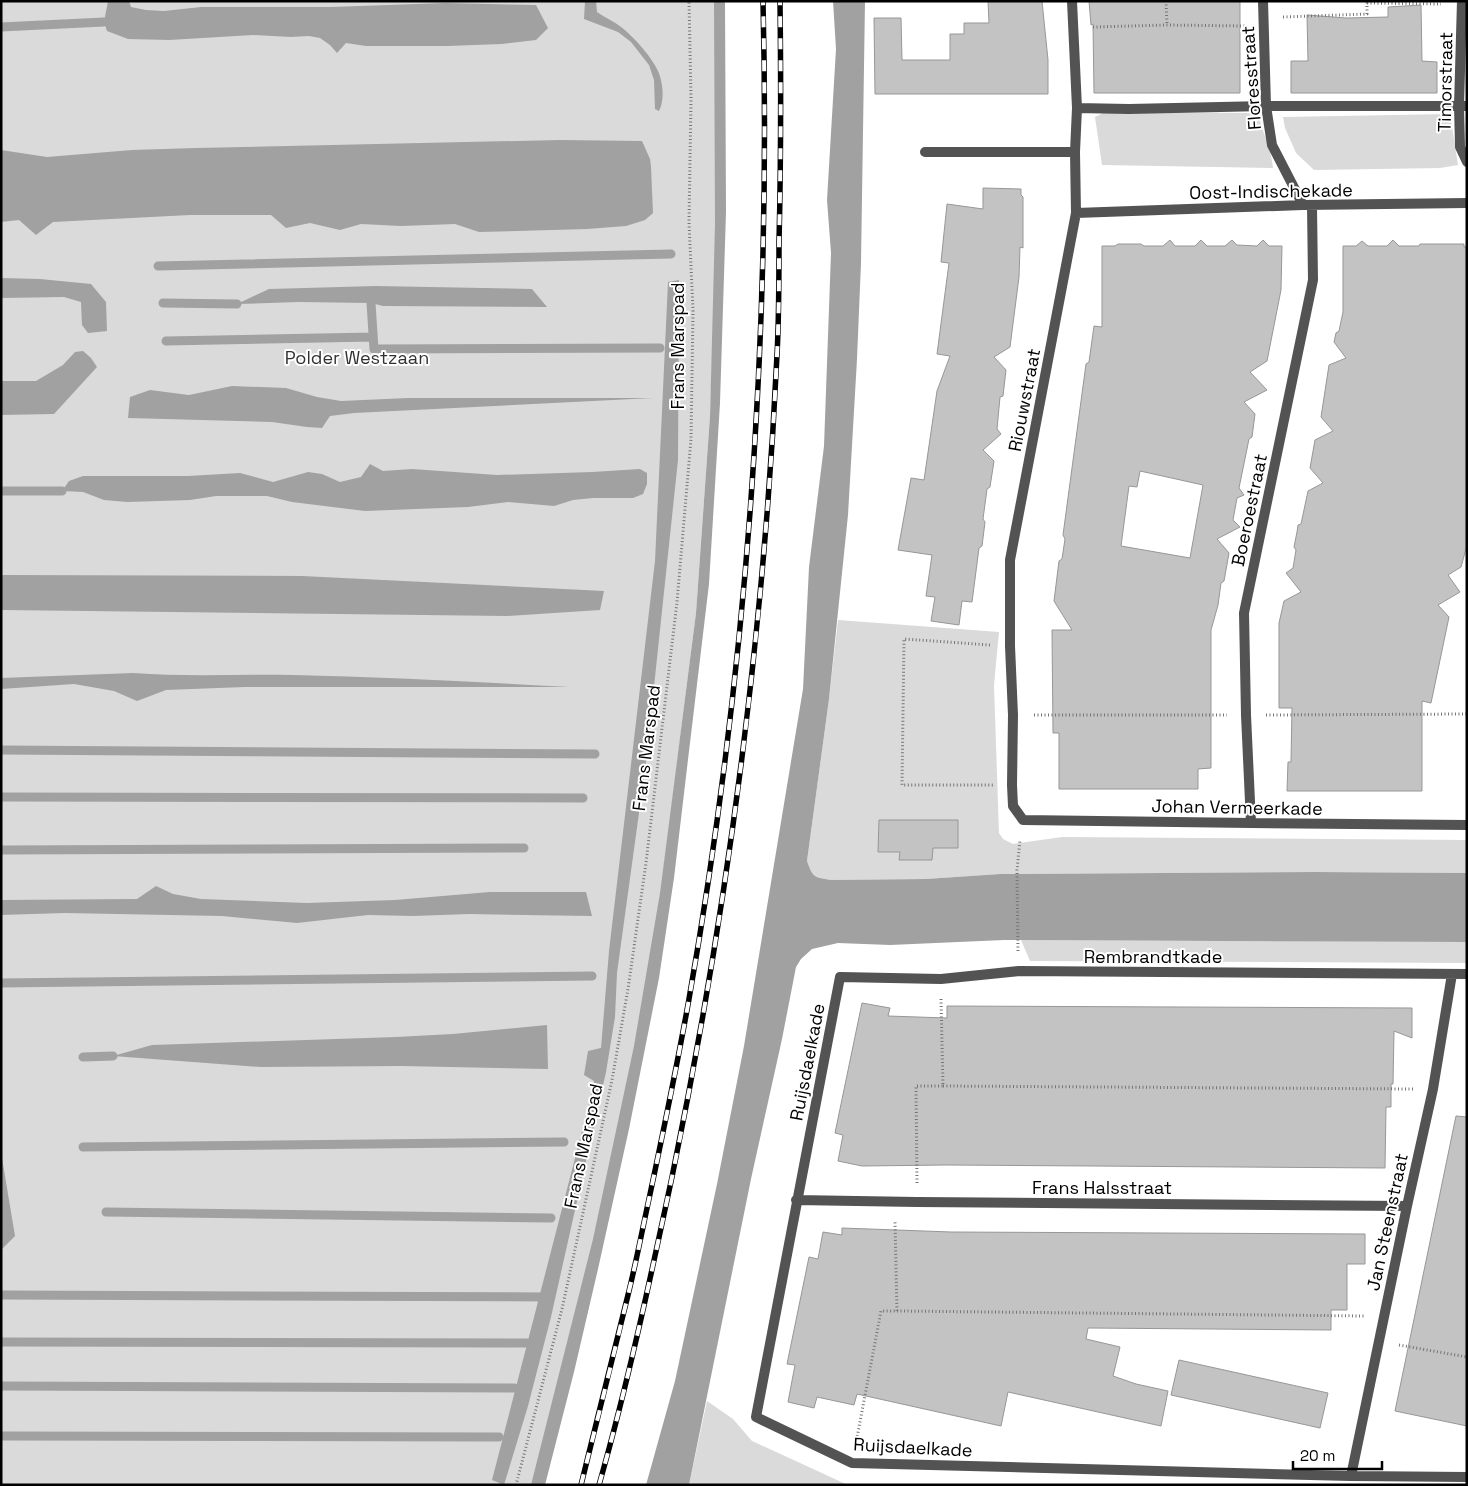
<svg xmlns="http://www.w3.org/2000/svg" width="1468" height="1486" font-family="'Space Grotesk',sans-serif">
<rect width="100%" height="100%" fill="#fff"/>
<path fill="#dadada" d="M 1,1 L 716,1 L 720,122 L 710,416 L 696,613 L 653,951 L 620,1130 L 537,1485 L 1,1485 Z
M 1105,112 L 1258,113 C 1262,133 1271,147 1273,168 L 1102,165 L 1095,117 Z
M 1450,114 L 1458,165 L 1440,168 L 1314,170 L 1296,153 L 1285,128 L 1283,117 Z
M 838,620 L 999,632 L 994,685 L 999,833 L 1003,839 L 1013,844 L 1062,837 L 1467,840 L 1467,873 L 1316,872 L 1000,874 L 926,879 L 831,880 C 814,877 813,878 807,861 L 829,699 Z
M 1021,940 L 1467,942 L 1467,963 L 1030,961 Z
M 707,1401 L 733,1419 L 752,1441 L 848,1485 L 689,1485 Z"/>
<path fill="#a1a1a1" d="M 108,1 L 129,1 L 131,7 L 146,10 L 164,11 L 201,7 L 331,7 L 445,3 L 536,5 L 548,28 L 536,40 L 502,44 L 447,46 L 366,46 L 346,43 L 337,53 L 330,45 L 320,38 L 309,36 L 291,37 L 253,35 L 169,40 L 128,39 L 107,31 L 104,22 Z
M 585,1 L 596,1 L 597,12 C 605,18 614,21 621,27 C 633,36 650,55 657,69 C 663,80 665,100 659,111 L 655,109 L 654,80 L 649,65 L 631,42 L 618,32 L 584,19 Z
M 714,1 L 725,1 L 726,212 L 720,403 L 709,584 L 687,768 L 674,878 L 659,978 L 629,1129 L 598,1269 L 574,1372 L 545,1485 L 531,1485 L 593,1239 L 634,1046 L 660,893 L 696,613 L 710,416 L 715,224 Z
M 833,1 L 865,1 L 861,263 L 857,359 L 848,515 L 829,699 L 807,861 C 813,878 814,877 831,880 L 926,879 L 1000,874 L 1316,872 L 1467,873 L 1467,942 L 1004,940 L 890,945 L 838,943 L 812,949 L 801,959 L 796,967 L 782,1039 L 751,1179 L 689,1485 L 646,1485 L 675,1381 L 717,1184 L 744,1046 L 803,689 L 809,567 L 824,446 L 831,253 L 827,200 L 836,49 Z
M 560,140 L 642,141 L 650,159 L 651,167 L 653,213 L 645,220 L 626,226 L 587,229 L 479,232 L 455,224 L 401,226 L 361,224 L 340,230 L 310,223 L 286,228 L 271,215 L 190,215 L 53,222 L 36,235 L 19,220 L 1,222 L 1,150 L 47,157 L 132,150 L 196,148 Z
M 1,278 L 40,279 L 91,284 L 106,302 L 107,331 L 88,333 L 82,325 L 81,302 L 64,297 L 1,298 Z
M 679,280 L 678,460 L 646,762 L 617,973 L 615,1017 L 606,1072 L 551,1317 L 528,1406 L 504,1485 L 492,1480 L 590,1100 L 594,1081 L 584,1075 L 588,1051 L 601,1048 L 609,951 L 655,561 L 668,282 Z
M 376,286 L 532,289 L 547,307 L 383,306 L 371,303 L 298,302 L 237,304 L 269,289 Z
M 83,351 L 91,358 L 97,367 L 54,414 L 1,415 L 1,381 L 36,381 L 63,365 L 75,352 Z
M 232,386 L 286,388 L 317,397 L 341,401 L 408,398 L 653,398 L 354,413 L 330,416 L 322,428 L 307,427 L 272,422 L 128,418 L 130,397 L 150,390 L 189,395 Z
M 370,464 L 383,471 L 412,469 L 497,475 L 592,472 L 640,469 L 647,473 L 647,484 L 643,494 L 633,498 L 593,498 L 573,500 L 554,506 L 508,502 L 468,507 L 365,511 L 292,502 L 267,496 L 216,496 L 190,500 L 127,502 L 104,500 L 83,492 L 62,491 L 69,481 L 83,476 L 188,476 L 240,473 L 273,482 L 308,472 L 322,474 L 340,482 L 361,477 Z
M 1,575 L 302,576 L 604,591 L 600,610 L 507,616 L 1,610 Z
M 133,673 C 186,677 240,674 293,675 C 385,677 477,682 570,687 L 245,687 L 166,690 L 137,701 L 114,691 L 74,684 L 1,689 L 1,678 Z
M 156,886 L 173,894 L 201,899 L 307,903 L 395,900 L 490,892 L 586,892 L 592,916 L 469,914 L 413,916 L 368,915 L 297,923 L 222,916 L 65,913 L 1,915 L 1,900 L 137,899 Z
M 547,1025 L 548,1069 L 402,1066 L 261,1067 L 113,1056 L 152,1045 L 396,1037 L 453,1034 Z
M 1,1152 L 15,1236 L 1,1250 Z"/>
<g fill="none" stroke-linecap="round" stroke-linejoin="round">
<path stroke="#a1a1a1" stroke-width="9" d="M 1,27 L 104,22
M 158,266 L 671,254
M 163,303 L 237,304
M 371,303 L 374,349 L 660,348
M 166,341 L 373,337
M 1,491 L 62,491
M 1,750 L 595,754
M 1,797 L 583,798
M 1,850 L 524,848
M 1,983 L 592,976
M 83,1057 L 113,1056
M 83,1147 L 564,1142
M 106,1212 L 551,1218
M 1,1295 L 550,1297
M 1,1342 L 535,1343
M 1,1386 L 514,1388
M 1,1436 L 499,1437"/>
</g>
<path fill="#c3c3c3" stroke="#979797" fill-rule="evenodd" d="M 988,1 L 1042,1 L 1048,60 L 1048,94 L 875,94 L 874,18 L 901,18 L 902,60 L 950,60 L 950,34 L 964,34 L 964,23 L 989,23 Z
M 1089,1 L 1240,1 L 1240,93 L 1094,93 L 1093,24 L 1091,25 Z
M 1421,5 L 1422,61 L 1437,62 L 1437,93 L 1291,93 L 1291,61 L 1308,61 L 1307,15 L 1346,18 L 1388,17 L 1388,7 Z
M 983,188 L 1021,189 L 1021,195 L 1023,197 L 1023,248 L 1020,247 L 1019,277 L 1010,347 L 994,357 L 1006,370 L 1003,396 L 1000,397 L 997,429 L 1001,434 L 983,450 L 994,461 L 990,487 L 987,489 L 983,519 L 985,522 L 982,546 L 979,548 L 972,602 L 962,601 L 959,625 L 931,621 L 935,597 L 926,596 L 932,555 L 898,550 L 911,478 L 924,480 L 937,391 L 950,356 L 937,354 L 949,263 L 941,262 L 947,204 L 983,209 Z
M 1170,240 L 1175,246 L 1195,246 L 1201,240 L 1207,246 L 1225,246 L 1232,240 L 1237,245 L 1257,246 L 1263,240 L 1269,246 L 1282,246 L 1281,290 L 1267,361 L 1250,372 L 1267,390 L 1244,402 L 1255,414 L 1252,437 L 1249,439 L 1239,488 L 1244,495 L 1237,498 L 1233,520 L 1240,527 L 1217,539 L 1229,553 L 1224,581 L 1221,583 L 1218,605 L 1211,630 L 1211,768 L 1198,769 L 1198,789 L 1059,789 L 1059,733 L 1053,733 L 1052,630 L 1072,630 L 1054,601 L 1059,561 L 1062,559 L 1065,539 L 1063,535 L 1086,364 L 1089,362 L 1094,326 L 1102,327 L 1102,246 L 1115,246 L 1118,244 L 1141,244 L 1144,246 L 1163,246 ZM 1140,471 L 1203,485 L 1190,558 L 1121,546 L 1129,486 L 1137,487 Z
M 1393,240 L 1399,246 L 1419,246 L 1420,244 L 1464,244 L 1464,247 L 1467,247 L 1467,545 L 1461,567 L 1448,575 L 1460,592 L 1438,605 L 1449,617 L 1431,703 L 1422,701 L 1422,791 L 1287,791 L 1288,762 L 1291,762 L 1292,708 L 1279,708 L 1279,623 L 1284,601 L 1301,592 L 1286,573 L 1293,568 L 1296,550 L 1294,547 L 1297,532 L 1298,525 L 1301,524 L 1308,491 L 1323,483 L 1310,468 L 1315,440 L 1333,431 L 1321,417 L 1329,365 L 1346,358 L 1334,342 L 1336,333 L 1339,331 L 1343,312 L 1343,246 L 1356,246 L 1362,241 L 1368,246 L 1387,246 Z
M 879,820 L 958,820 L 958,848 L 933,848 L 932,860 L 899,860 L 900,852 L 878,852 Z
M 862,1003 L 890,1008 L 888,1016 L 947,1018 L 947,1006 L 1412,1008 L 1412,1038 L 1394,1031 L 1393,1084 L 1391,1084 L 1391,1107 L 1386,1107 L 1385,1168 L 946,1165 L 862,1166 L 838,1161 L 843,1135 L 835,1133 Z
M 1456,1116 L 1467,1117 L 1467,1426 L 1395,1411 Z
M 842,1228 L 951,1232 L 1365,1234 L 1365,1264 L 1347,1264 L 1347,1310 L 1331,1310 L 1331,1330 L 1088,1328 L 1086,1339 L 1120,1347 L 1113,1376 L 1136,1384 L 1168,1391 L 1161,1426 L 1008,1392 L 1001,1426 L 857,1394 L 854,1405 L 817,1397 L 814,1408 L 788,1402 L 795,1365 L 787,1364 L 809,1257 L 818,1259 L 823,1232 L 842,1235 Z
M 1179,1360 L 1328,1393 L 1320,1428 L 1171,1395 Z"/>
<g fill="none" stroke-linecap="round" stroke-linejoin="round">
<path stroke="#757575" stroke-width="3" stroke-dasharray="1 2.5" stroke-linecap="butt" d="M 1166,1 L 1167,25
M 1367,3 L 1441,4
M 1283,17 L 1367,14 L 1367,1
M 1093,27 L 1167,25 L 1245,26
M 990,645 L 904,639 L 902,785 L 993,785
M 1034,715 L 1227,715
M 1266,715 L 1467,714
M 1018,951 L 1017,870 L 1020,840
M 943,1086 L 1413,1089
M 917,1183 L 916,1086 L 943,1086 L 941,999
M 897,1311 L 1364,1316
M 1399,1345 L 1467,1357
M 856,1443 L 881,1311 L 897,1311 L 895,1222
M 516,1485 L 562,1309 L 612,1080 L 628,989 L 646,863 L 677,602 L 691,439 L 693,311 L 689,222 L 691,99 L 689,1"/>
<path stroke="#535353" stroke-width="10" d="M 1072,1 L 1077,108 L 1075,152 L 1076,213 L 1010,560 L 1010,646 L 1013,715 L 1012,785 L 1013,806 L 1023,820 L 1251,823 L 1467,825
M 1263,1 L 1266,106 L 1272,145 L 1303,205
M 1462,1 L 1459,106 L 1460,147 L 1467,162
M 1077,108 L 1129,109 L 1266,106 L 1467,106
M 925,152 L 1075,152
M 1076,213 L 1303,205 L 1467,203
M 1251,823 L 1246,715 L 1244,613 L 1313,280 L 1312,206
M 1467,974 L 1019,971 L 941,979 L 840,977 L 756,1417 L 852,1463 L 1351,1476 L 1467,1477
M 796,1200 L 917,1202 L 1407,1206
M 1351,1476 L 1407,1206 L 1433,1089 L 1452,974"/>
<g stroke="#000" stroke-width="5.5">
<path id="rail" d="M 581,1485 C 597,1421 613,1358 628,1295 C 636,1263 642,1231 649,1199 C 663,1133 677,1066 689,999 C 747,670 771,335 763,1
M 599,1485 C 628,1383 650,1280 672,1177 C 728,906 764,632 777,355 C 779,318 779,280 779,242 C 781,162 781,82 780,1"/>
</g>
<use href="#rail" stroke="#fff" stroke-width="4" stroke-dasharray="11" stroke-linecap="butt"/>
</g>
<g text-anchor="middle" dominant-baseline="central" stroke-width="4" stroke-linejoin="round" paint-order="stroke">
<g font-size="18" fill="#000" stroke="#fff">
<text transform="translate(1251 78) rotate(-94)">Floresstraat</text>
<text transform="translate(1445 82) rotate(-89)">Timorstraat</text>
<text transform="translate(1271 191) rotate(-1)">Oost-Indischekade</text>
<text transform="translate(677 346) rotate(-90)">Frans Marspad</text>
<text transform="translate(1024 400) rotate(-79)">Riouwstraat</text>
<text transform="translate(1249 510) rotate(-78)">Boeroestraat</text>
<text transform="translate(646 748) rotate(-83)">Frans Marspad</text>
<text transform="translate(1237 807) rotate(1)">Johan Vermeerkade</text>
<text x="1153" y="956">Rembrandtkade</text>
<text transform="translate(807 1062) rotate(-79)">Ruijsdaelkade</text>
<text transform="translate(583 1146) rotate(-78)">Frans Marspad</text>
<text x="1102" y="1187">Frans Halsstraat</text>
<text transform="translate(1387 1222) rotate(-78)">Jan Steenstraat</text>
<text transform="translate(913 1447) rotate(3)">Ruijsdaelkade</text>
</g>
<g font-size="18" fill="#313131" stroke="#fff">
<text x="357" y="357">Polder Westzaan</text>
</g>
</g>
<rect width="1468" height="1486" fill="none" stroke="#000000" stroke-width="5"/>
<path d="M1293 1461v8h89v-8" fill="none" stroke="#000000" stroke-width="2.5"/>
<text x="1300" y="1461" font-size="15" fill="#000000" stroke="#ffffff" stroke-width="4" paint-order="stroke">20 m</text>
</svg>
